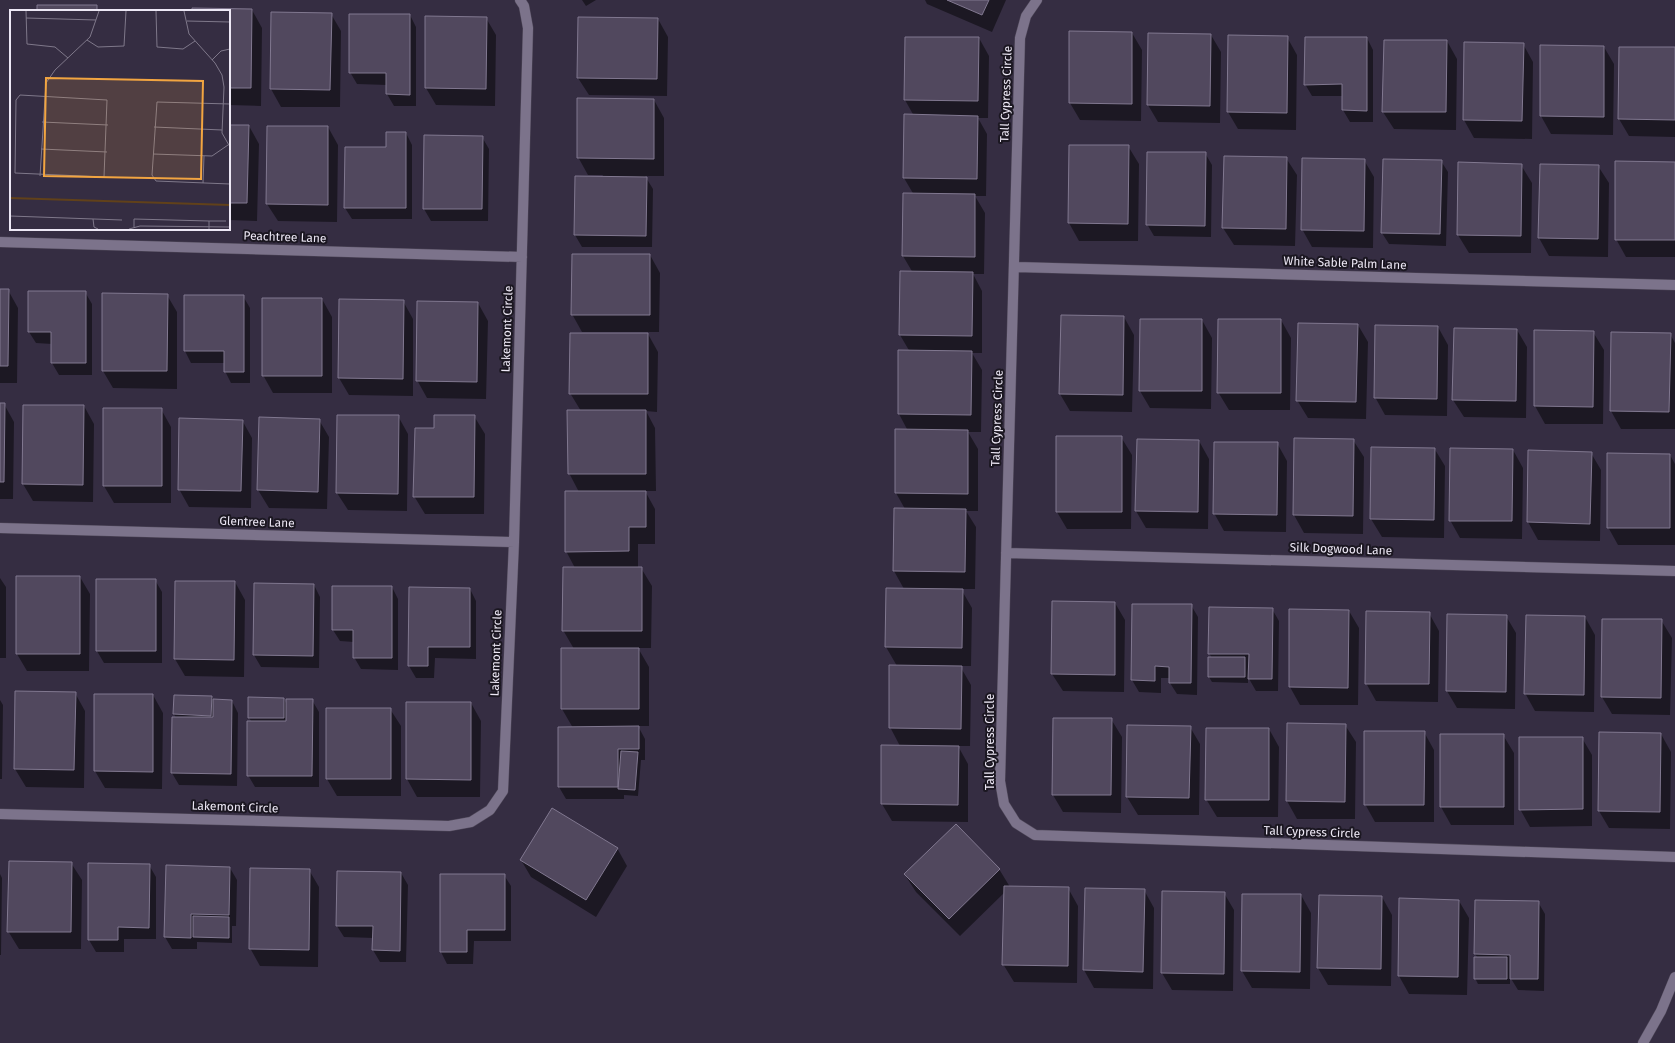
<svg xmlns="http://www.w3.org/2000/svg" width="1675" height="1043" font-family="'Fira Sans',sans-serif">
<rect width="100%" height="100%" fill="#352d42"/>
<path fill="#0007" d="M 582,0 L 596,0 L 586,6 Z
M 925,0 L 1006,0 L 992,32 L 927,4 Z
M 252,10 L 262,28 L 261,106 L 229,105 L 229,11 L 193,11 Z
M 331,14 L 341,31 L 340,107 L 281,107 L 271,89 Z
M 410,15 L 416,27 L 416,106 L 394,106 L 387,94 L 387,85 L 357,84 L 350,72 Z
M 486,18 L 496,35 L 495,106 L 436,105 L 426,88 Z
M 658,19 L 668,37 L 667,96 L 589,95 L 578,78 Z
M 1132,33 L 1142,50 L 1141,121 L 1080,120 L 1070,103 Z
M 1211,35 L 1221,52 L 1220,123 L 1158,122 L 1148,105 Z
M 1287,37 L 1297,55 L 1296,130 L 1238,129 L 1228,112 Z
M 979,38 L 989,56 L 988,118 L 978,118 L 987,134 L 986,196 L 975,196 L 985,213 L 984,274 L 973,274 L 982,291 L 982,353 L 972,353 L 982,370 L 981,432 L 968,432 L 978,449 L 978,511 L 966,511 L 976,527 L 975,589 L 961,589 L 972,608 L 971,666 L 960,666 L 971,685 L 970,746 L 958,746 L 968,764 L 968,822 L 892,821 L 882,804 L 900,746 L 890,727 L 897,666 L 886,647 L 904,589 L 894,571 L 905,509 L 896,493 L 908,431 L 899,414 L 910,352 L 900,335 L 913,273 L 903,256 L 904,194 L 914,195 L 904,178 L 914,116 L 905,100 Z
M 1367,38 L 1373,50 L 1373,122 L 1350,122 L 1343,110 L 1343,96 L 1312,96 L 1305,84 Z
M 1447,41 L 1457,59 L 1456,130 L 1394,129 L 1383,112 Z
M 1465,43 L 1523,44 L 1533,62 L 1532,139 L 1474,138 L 1464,120 Z
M 1541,46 L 1604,47 L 1614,64 L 1613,135 L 1551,134 L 1541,116 Z
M 1675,48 L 1675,137 L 1629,136 L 1619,119 Z
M 654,100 L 664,118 L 664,176 L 645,176 L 653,189 L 652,247 L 582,247 L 575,235 L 603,175 L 588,175 L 578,157 Z
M 229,126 L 249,126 L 259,144 L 257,221 L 229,220 Z
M 328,127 L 338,145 L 337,222 L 278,221 L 267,204 Z
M 406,133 L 412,145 L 412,219 L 352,219 L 345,208 L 387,148 Z
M 482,137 L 489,149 L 488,221 L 431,221 L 424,209 Z
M 1070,146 L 1128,146 L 1139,164 L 1138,241 L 1079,241 L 1069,223 Z
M 1205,153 L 1212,165 L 1211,237 L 1154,236 L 1147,224 Z
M 1286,158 L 1297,175 L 1295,246 L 1234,245 L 1223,228 Z
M 1364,160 L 1374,177 L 1373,248 L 1312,247 L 1302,229 Z
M 1441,161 L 1448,172 L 1446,246 L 1389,244 L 1382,233 Z
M 1675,163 L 1675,257 L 1626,257 L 1616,239 Z
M 1521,165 L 1532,183 L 1531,253 L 1469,253 L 1458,235 Z
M 1541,165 L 1598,166 L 1609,183 L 1608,257 L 1549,256 L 1539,238 Z
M 650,255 L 660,273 L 659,332 L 582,332 L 572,314 Z
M 0,290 L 8,290 L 18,308 L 17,383 L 0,383 Z
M 85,292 L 92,304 L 92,375 L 59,375 L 52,363 L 52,344 L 36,343 L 29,332 Z
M 167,295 L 177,312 L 177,389 L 113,388 L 103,371 Z
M 243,296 L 250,308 L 250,383 L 231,383 L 225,371 L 225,363 L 191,363 L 185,351 Z
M 322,299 L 332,317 L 332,393 L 273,393 L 263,375 Z
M 403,301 L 413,319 L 413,396 L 349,395 L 339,378 Z
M 478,303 L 488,321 L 486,399 L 427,398 L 417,380 Z
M 1124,317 L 1134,335 L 1132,412 L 1070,411 L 1060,394 Z
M 1202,320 L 1212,338 L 1211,409 L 1150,408 L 1140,391 Z
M 1281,320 L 1291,338 L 1290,410 L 1229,410 L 1218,392 Z
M 1358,325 L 1368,342 L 1366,419 L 1308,418 L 1297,400 Z
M 1438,327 L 1448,345 L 1447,416 L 1385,415 L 1375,397 Z
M 1517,330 L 1527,347 L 1526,418 L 1464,417 L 1453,400 Z
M 1535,331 L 1593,332 L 1604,350 L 1603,424 L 1545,424 L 1535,406 Z
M 648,334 L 658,352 L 657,412 L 646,411 L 655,428 L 656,491 L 645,491 L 655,509 L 655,544 L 638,544 L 638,568 L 641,568 L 652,586 L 651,648 L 638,648 L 649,667 L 649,726 L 638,726 L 645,739 L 645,760 L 641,760 L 638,796 L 624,795 L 624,799 L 566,799 L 559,787 L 559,728 L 573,728 L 562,709 L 574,649 L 563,630 L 575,568 L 566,551 L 579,492 L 569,473 L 581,411 L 570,393 Z
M 1670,334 L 1675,343 L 1675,429 L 1621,429 L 1611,411 Z
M 0,404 L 4,404 L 14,422 L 13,499 L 0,499 Z
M 84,406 L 94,424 L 93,502 L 33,501 L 23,484 Z
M 161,409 L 171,427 L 171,503 L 114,503 L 104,486 Z
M 398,416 L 408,434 L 407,511 L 348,510 L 337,493 Z
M 474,416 L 485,434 L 484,514 L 425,514 L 414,496 L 435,429 Z
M 260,418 L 319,420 L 329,437 L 327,509 L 269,508 L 258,490 Z
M 242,420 L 252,438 L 251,508 L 189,507 L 179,489 Z
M 1121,437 L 1132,455 L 1131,529 L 1067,529 L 1057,512 Z
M 1295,439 L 1353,440 L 1364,457 L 1363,534 L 1304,533 L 1294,515 Z
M 1199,441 L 1209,459 L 1208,529 L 1146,528 L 1136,511 Z
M 1277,443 L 1287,461 L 1286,532 L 1224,531 L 1214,513 Z
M 1434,448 L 1445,466 L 1444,538 L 1382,537 L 1371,519 Z
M 1513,450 L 1523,468 L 1522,539 L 1460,538 L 1450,520 Z
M 1591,453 L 1601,470 L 1600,541 L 1538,540 L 1528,522 Z
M 1670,455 L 1675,464 L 1675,545 L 1618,545 L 1608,527 Z
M 80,577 L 90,594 L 89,671 L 27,671 L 17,654 Z
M 0,578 L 6,587 L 6,658 L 0,658 Z
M 155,580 L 162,592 L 162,663 L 104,663 L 97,651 Z
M 235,582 L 245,600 L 244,677 L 185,676 L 175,659 Z
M 314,585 L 320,597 L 319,668 L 261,667 L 254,655 Z
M 392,587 L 398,599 L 398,670 L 361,669 L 354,657 L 354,642 L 340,641 L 333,630 Z
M 470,589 L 476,601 L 476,659 L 435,658 L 434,678 L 416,678 L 409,666 Z
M 1115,603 L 1125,620 L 1124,692 L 1063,691 L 1052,674 Z
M 1133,605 L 1191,605 L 1198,617 L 1197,695 L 1177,694 L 1170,683 L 1170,678 L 1161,678 L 1161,693 L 1139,692 L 1132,680 Z
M 1272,609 L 1279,621 L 1278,691 L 1256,691 L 1248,677 L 1248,683 L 1212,682 L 1209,677 L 1212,658 L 1209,653 Z
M 1290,610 L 1349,611 L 1359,628 L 1358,705 L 1300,705 L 1290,687 Z
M 1429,613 L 1439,631 L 1438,702 L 1376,701 L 1366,683 Z
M 1506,616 L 1516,633 L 1515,709 L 1457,708 L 1447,691 Z
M 1585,617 L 1595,635 L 1594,712 L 1535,711 L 1525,693 Z
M 1661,620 L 1672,638 L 1670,715 L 1612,714 L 1602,697 Z
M 16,692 L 75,693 L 85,711 L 84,788 L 26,787 L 15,769 Z
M 153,695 L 163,713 L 162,789 L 105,788 L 95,771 Z
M 212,697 L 214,700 L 232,701 L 238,713 L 237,786 L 179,785 L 172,773 L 173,718 L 176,718 L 174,714 Z
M 284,699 L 287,705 L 312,700 L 319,712 L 319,787 L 255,787 L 248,775 L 252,722 L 249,718 Z
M 0,700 L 3,705 L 2,779 L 0,779 Z
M 471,703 L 481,721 L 480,797 L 417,797 L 407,779 Z
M 390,709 L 401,726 L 401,796 L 337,796 L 327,779 Z
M 1111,719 L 1122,737 L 1121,813 L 1063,812 L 1053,795 Z
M 1345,725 L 1356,742 L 1355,819 L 1297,819 L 1287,801 Z
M 1190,727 L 1200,744 L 1199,815 L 1138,815 L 1127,797 Z
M 1269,729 L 1279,747 L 1278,817 L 1217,817 L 1206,799 Z
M 1424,732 L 1434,750 L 1434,822 L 1375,822 L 1365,804 Z
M 1661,734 L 1671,752 L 1670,829 L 1609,828 L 1599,811 Z
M 1441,735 L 1503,735 L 1514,753 L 1514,825 L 1451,825 L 1441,807 Z
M 1582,738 L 1592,755 L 1592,826 L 1530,827 L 1520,809 Z
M 617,848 L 627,866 L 596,917 L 531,877 L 521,860 Z
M 71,863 L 82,880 L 81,949 L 19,949 L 8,931 Z
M 149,865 L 156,877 L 156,939 L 124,939 L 124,952 L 96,952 L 89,940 Z
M 230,868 L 237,880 L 236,926 L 232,926 L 232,943 L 197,942 L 197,949 L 172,949 L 165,937 Z
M 999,869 L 1010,887 L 1068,888 L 1078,906 L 1077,983 L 1014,982 L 1003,964 L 1005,892 L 960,936 L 916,892 L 905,875 Z
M 309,870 L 319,887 L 318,967 L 260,966 L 250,948 Z
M 401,873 L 408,885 L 406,962 L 380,962 L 373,950 L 374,938 L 344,937 L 337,926 Z
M 0,874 L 2,878 L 1,955 L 0,955 Z
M 504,875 L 511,886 L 511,941 L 474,941 L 473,964 L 447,964 L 441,952 Z
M 1086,889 L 1144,890 L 1154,908 L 1153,989 L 1094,988 L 1084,970 Z
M 1224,893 L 1234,910 L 1233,991 L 1172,990 L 1162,973 Z
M 1301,895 L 1311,913 L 1310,989 L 1252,988 L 1242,971 Z
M 1382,897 L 1392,915 L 1391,986 L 1328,985 L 1318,968 Z
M 1400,899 L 1459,901 L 1469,918 L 1467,995 L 1409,994 L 1399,976 Z
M 1476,901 L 1538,902 L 1545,914 L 1544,991 L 1518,990 L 1510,977 L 1510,984 L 1478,984 L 1475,978 L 1478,958 L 1475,954 Z"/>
<path fill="#51485e" stroke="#817890" d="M 947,0 L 989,0 L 982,15 Z
M 37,5 L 97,5 L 97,11 L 37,11 Z
M 192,8 L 252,9 L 251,88 L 229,88 L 229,11 L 192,11 Z
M 271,12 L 332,13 L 330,90 L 270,89 Z
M 349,14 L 410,14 L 410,95 L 386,94 L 386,73 L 349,73 Z
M 425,16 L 487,17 L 486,89 L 425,88 Z
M 578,17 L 658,18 L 657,79 L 577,78 Z
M 1069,31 L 1132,32 L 1132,104 L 1069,103 Z
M 1148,33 L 1211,34 L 1210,106 L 1147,105 Z
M 1228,35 L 1288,36 L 1287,113 L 1227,112 Z
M 905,37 L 979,37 L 978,101 L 904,100 Z
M 1305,37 L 1367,37 L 1367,111 L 1342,110 L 1342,84 L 1304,85 Z
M 1384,40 L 1447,40 L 1446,112 L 1382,112 Z
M 1464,42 L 1524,43 L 1522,121 L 1463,120 Z
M 1540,45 L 1604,46 L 1604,117 L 1540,116 Z
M 1619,47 L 1675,47 L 1675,120 L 1618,119 Z
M 577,98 L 654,99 L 654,159 L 577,158 Z
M 904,114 L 978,116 L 977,179 L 903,178 Z
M 229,125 L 249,125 L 247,203 L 229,203 Z
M 267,126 L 328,126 L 328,205 L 266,204 Z
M 386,132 L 406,132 L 406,208 L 344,208 L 345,147 L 386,147 Z
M 424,135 L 483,136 L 482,209 L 423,209 Z
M 1069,145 L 1129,145 L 1128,224 L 1068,223 Z
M 1147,152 L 1206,152 L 1205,226 L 1146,225 Z
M 1224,156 L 1287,157 L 1286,229 L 1222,228 Z
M 1302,158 L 1365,159 L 1364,231 L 1301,230 Z
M 1383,159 L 1442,160 L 1440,234 L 1381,233 Z
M 1615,161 L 1675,162 L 1675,240 L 1615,240 Z
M 1458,162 L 1522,164 L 1521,236 L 1457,235 Z
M 1540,164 L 1599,165 L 1598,239 L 1538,238 Z
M 575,176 L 647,177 L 646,236 L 574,235 Z
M 903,193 L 975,194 L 975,257 L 902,256 Z
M 572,254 L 650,254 L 650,315 L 571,315 Z
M 900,271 L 973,272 L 972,336 L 899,335 Z
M 0,289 L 9,289 L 8,366 L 0,366 Z
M 28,291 L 86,291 L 86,363 L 51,363 L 51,332 L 28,332 Z
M 102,293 L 168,294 L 167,371 L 102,371 Z
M 184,295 L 244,295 L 244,372 L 224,372 L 224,351 L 184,351 Z
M 262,298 L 322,298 L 322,376 L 262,376 Z
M 339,299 L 404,300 L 403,379 L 338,378 Z
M 417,301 L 478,302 L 477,382 L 416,381 Z
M 1061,315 L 1124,316 L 1123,395 L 1059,394 Z
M 1140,319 L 1202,319 L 1202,391 L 1139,391 Z
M 1218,319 L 1281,319 L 1281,393 L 1217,393 Z
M 1298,323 L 1358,324 L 1356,402 L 1296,401 Z
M 1375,325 L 1438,326 L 1437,399 L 1374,398 Z
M 1454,328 L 1517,329 L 1516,401 L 1452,400 Z
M 1534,330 L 1594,331 L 1593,407 L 1534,406 Z
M 1611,332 L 1671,333 L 1669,412 L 1610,411 Z
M 570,333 L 648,333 L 648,394 L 569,394 Z
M 898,350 L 972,351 L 971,415 L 898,414 Z
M 0,403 L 5,403 L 4,482 L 0,482 Z
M 23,405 L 84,405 L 83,485 L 22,484 Z
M 103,408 L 162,408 L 162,486 L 103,486 Z
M 567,410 L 646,410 L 646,474 L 568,474 Z
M 337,415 L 399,415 L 398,494 L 336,493 Z
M 434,415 L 475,415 L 474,497 L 413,497 L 415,428 L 434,428 Z
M 259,417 L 320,419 L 318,492 L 257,490 Z
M 179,418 L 243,420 L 241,491 L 178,490 Z
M 895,429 L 968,430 L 968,494 L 895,493 Z
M 1056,436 L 1122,436 L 1122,512 L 1056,512 Z
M 1294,438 L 1354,439 L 1353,516 L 1293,515 Z
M 1137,439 L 1199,440 L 1198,512 L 1135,511 Z
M 1214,442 L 1278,442 L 1277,515 L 1213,514 Z
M 1371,447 L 1435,448 L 1434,520 L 1370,519 Z
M 1450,448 L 1513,449 L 1512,521 L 1449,521 Z
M 1528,450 L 1592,452 L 1590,524 L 1527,522 Z
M 1607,453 L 1670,454 L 1670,528 L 1607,528 Z
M 565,491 L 646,491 L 646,527 L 629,527 L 629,551 L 565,552 Z
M 894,508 L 966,509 L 965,572 L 893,571 Z
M 563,567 L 642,567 L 642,631 L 562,631 Z
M 16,576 L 80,576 L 80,654 L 16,654 Z
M 96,579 L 156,579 L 156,651 L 96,651 Z
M 175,581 L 235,581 L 234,660 L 174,659 Z
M 254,583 L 314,584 L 313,656 L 253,655 Z
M 332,586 L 392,586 L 392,658 L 353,658 L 353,630 L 332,630 Z
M 409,587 L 470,588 L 470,647 L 428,647 L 428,666 L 408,666 Z
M 886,588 L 963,589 L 962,648 L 885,647 Z
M 1052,601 L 1115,602 L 1115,675 L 1051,674 Z
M 1132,604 L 1192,604 L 1191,683 L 1169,683 L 1169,667 L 1155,666 L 1155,681 L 1131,680 Z
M 1209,607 L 1273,608 L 1272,679 L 1248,679 L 1249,654 L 1208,654 Z
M 1289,609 L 1349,610 L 1348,688 L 1289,687 Z
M 1366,611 L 1430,612 L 1429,684 L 1365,684 Z
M 1447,614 L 1507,615 L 1506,692 L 1446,691 Z
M 1526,615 L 1585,616 L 1584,695 L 1524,694 Z
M 1602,619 L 1662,619 L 1661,698 L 1601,697 Z
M 561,648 L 639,648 L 639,709 L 561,709 Z
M 1208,657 L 1245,657 L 1245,677 L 1208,677 Z
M 889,665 L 962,666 L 961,729 L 889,728 Z
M 15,691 L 76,692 L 74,770 L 14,769 Z
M 94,694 L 153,694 L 153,772 L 94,771 Z
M 174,695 L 212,696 L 211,716 L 173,714 Z
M 248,697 L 284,698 L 284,718 L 248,718 Z
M 213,699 L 232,700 L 231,774 L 171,773 L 172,717 L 213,717 Z
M 286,699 L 313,699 L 312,776 L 247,776 L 247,721 L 286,721 Z
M 406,702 L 471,702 L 471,780 L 406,779 Z
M 326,708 L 391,708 L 391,779 L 326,779 Z
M 1053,718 L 1112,718 L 1111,795 L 1052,795 Z
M 1287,723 L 1346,724 L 1345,802 L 1286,801 Z
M 1127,725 L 1191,726 L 1189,798 L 1126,797 Z
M 639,726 L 639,749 L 618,749 L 618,787 L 558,787 L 558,727 Z
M 1206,728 L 1269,728 L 1269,800 L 1205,800 Z
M 1364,731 L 1425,731 L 1424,805 L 1364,805 Z
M 1599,732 L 1661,733 L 1660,812 L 1598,811 Z
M 1440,734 L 1504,734 L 1504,807 L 1440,807 Z
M 1519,737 L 1583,737 L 1583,809 L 1519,810 Z
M 881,745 L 959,746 L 958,805 L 881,804 Z
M 621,751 L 638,752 L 635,790 L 618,789 Z
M 552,808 L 618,848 L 586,900 L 520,860 Z
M 956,824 L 1000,869 L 949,919 L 904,874 Z
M 9,861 L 72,862 L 71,932 L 7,932 Z
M 88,863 L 150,864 L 149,928 L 118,927 L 118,940 L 88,940 Z
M 166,865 L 230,867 L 229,915 L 191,914 L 191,938 L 164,937 Z
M 250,868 L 310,869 L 309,950 L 249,949 Z
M 337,871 L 401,872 L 400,951 L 372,950 L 373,926 L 336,926 Z
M 440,874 L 505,874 L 505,930 L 467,930 L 467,952 L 440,952 Z
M 1004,886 L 1069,887 L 1068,966 L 1002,965 Z
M 1085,888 L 1145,889 L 1143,972 L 1083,970 Z
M 1162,891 L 1225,892 L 1224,974 L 1161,973 Z
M 1242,894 L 1301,894 L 1300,972 L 1241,971 Z
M 1319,895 L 1382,896 L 1381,969 L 1317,968 Z
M 1399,898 L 1459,900 L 1458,977 L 1398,976 Z
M 1475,900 L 1539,901 L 1538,979 L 1510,979 L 1510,955 L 1474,954 Z
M 193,916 L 229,917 L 229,938 L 193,937 Z
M 1474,957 L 1507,957 L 1507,979 L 1474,979 Z"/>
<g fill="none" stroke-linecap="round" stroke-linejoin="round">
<g stroke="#4f4859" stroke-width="11">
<path id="street" d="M 1037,0 L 1026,16 L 1020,38 L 1000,781 L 1004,804 L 1016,823 L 1035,835 L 1675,857
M 0,242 L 522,257
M 1014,267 L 1675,285
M 0,528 L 514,542
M 1006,553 L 1675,571
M 0,814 L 449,826 L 471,822 L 490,810 L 503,791 L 514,542 L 528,28 L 524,6 L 520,0
M 1643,1043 L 1661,1011 L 1675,977"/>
</g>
<use href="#street" stroke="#7c738b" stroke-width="10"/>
</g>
<g text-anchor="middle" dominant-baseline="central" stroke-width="4" stroke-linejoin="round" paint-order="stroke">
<g font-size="12" fill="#ede8f5" stroke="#1b1721">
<text transform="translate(1006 94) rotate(-88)">Tall Cypress Circle</text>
<text transform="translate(285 237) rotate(2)">Peachtree Lane</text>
<text transform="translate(1345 263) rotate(2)">White Sable Palm Lane</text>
<text transform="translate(507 329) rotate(-88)">Lakemont Circle</text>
<text transform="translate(997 418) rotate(-88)">Tall Cypress Circle</text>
<text transform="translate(257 522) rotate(2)">Glentree Lane</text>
<text transform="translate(1341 549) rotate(2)">Silk Dogwood Lane</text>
<text transform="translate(496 653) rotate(-88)">Lakemont Circle</text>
<text transform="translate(990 742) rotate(-90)">Tall Cypress Circle</text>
<text transform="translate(235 807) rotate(2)">Lakemont Circle</text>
<text transform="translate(1312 832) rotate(2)">Tall Cypress Circle</text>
</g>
</g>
<g transform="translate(10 10)">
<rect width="220" height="220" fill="#352d42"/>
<path fill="none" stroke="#61411a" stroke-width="2" d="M 0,188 L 220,195"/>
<path fill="none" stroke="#7f788a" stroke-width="1" d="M 16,1 L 17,34 L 45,37 L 58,48M 146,1 L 147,37 L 173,39 L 185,31M 174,1 L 179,24 L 205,53 L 212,65 L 214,77 L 212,123 L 220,137M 16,8 L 86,10M 177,11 L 220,12M 77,30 L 88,37 L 114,36 L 116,1M 202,50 L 211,41 L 220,39M 10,85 L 97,90 L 94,167 L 5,163 L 6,90 ZM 220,94 L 147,92 L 142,165 L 146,171 L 220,174M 32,112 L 98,115M 144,117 L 212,120M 31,139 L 97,142M 143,144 L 202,146 L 218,135M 30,166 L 36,73 L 45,60 L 80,27 L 89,1M 193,173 L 194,146M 0,206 L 112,210M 83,209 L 84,217 L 88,219M 199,211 L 216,211M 124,217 L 124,209 L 199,211 L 199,219M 119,219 L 130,216 L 220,217"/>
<path fill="#f2a541" fill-opacity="0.15" stroke="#f2a541" stroke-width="2" d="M 36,68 L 193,71 L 191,169 L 34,166 Z"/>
<rect width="220" height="220" fill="none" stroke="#ede8f5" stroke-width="2"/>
</g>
</svg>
